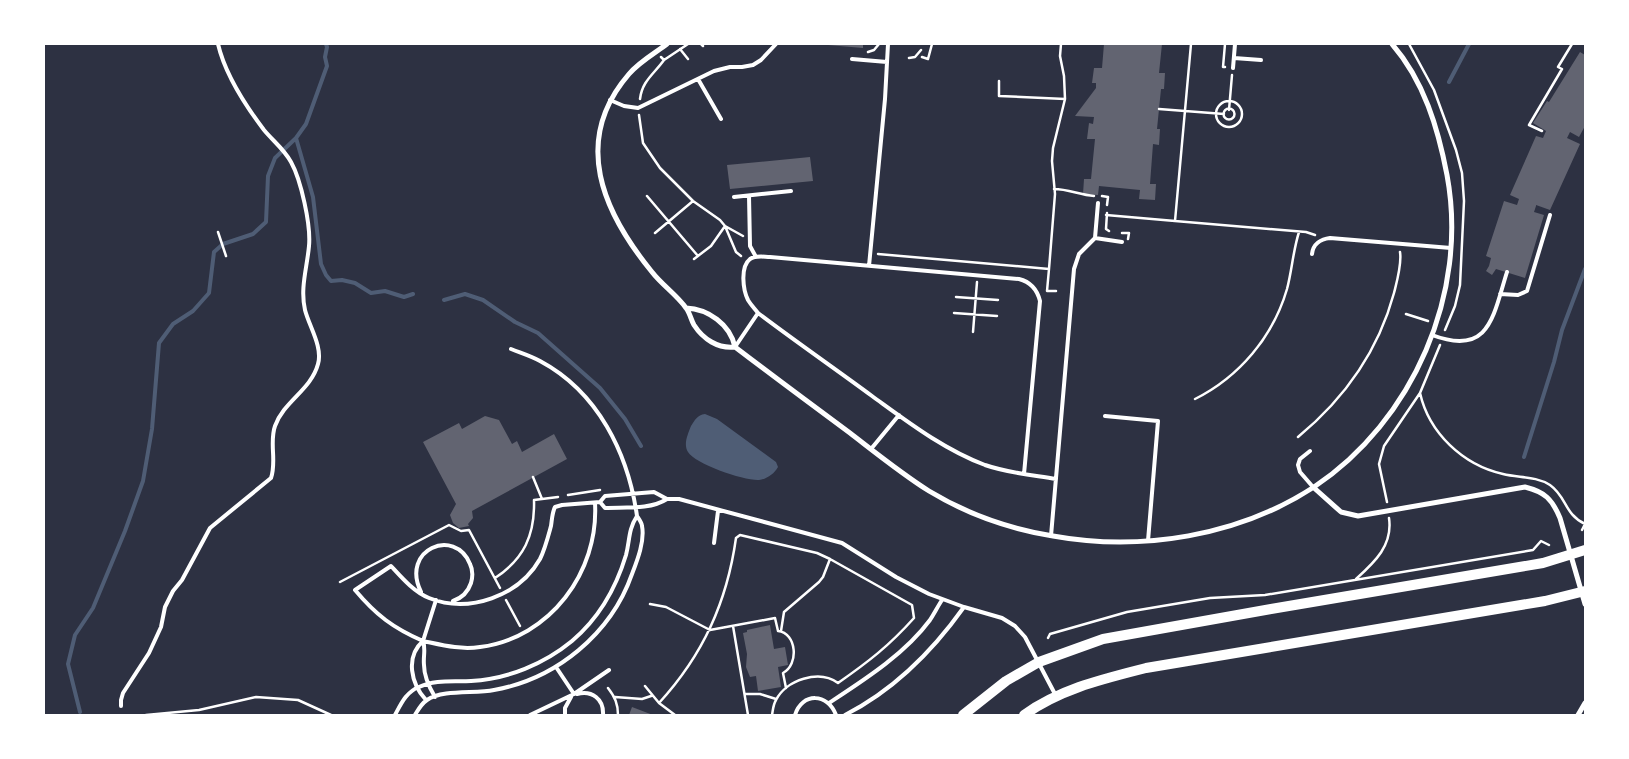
<svg xmlns="http://www.w3.org/2000/svg" width="1629" height="759" font-family="'Sofia Sans Condensed',sans-serif">
<rect width="100%" height="100%" fill="#2d3142"/>
<path fill="#4f5d75" d="M 705,414 L 717,419 L 776,462 L 778,467 C 774,474 767,479 759,480 C 745,481 695,464 688,452 C 683,444 688,434 691,426 C 695,420 697,415 705,414 Z"/>
<g fill="none" stroke-linecap="round" stroke-linejoin="round">
<path stroke="#4f5d75" stroke-width="4" d="M 1449,82 L 1469,44
M 296,138 L 313,197 L 321,264 L 326,275 L 331,281 L 342,280 L 355,283 L 371,293 L 385,291 L 404,297 L 413,294
M 444,300 L 465,294 L 483,300 L 515,322 L 538,333 L 600,388 L 625,419 L 641,446
M 1524,457 L 1554,362 L 1562,330 L 1585,269
M 80,712 L 68,664 L 75,635 L 93,608 L 125,531 L 143,481 L 152,429 L 159,343 L 173,324 L 193,311 L 209,293 L 214,252 L 223,244 L 253,234 L 266,222 L 268,176 L 275,158 L 296,138 L 306,124 L 327,66 L 325,57 L 327,47 L 326,44"/>
</g>
<path fill="#626471" d="M 829,44 L 863,44 L 863,48 L 828,45 Z
M 1104,44 L 1162,44 L 1159,73 L 1165,73 L 1164,89 L 1161,89 L 1157,129 L 1160,129 L 1159,145 L 1153,144 L 1150,184 L 1156,184 L 1155,200 L 1139,199 L 1140,190 L 1099,186 L 1098,195 L 1083,194 L 1084,179 L 1091,179 L 1095,139 L 1087,139 L 1089,123 L 1093,124 L 1094,117 L 1075,116 L 1096,88 L 1096,83 L 1092,83 L 1094,68 L 1102,68 Z
M 1580,52 L 1585,55 L 1585,126 L 1579,137 L 1570,132 L 1567,138 L 1580,144 L 1550,210 L 1536,205 L 1536,206 L 1534,212 L 1544,215 L 1525,278 L 1496,269 L 1492,275 L 1486,271 L 1489,266 L 1491,258 L 1486,256 L 1504,201 L 1517,205 L 1519,199 L 1510,195 L 1536,136 L 1543,138 L 1546,131 L 1533,123 L 1547,101 L 1549,102 Z
M 810,157 L 813,181 L 730,189 L 727,165 Z
M 485,416 L 499,420 L 512,444 L 517,441 L 522,452 L 554,434 L 567,459 L 472,511 L 473,518 L 468,524 L 469,526 L 459,528 L 453,523 L 450,515 L 456,504 L 423,442 L 459,423 L 462,429 Z
M 770,625 L 774,649 L 785,647 L 788,665 L 778,667 L 781,687 L 758,691 L 756,676 L 750,677 L 746,667 L 747,654 L 743,633 L 747,632 L 747,630 Z
M 632,707 L 653,715 L 629,715 Z"/>
<g fill="none" stroke-linecap="round" stroke-linejoin="round">
<path stroke="#fff" stroke-width="2.5" d="M 701,44 L 703,46
M 1225,44 L 1223,67 L 1225,67
M 1409,44 L 1434,90 L 1456,150 L 1462,173 L 1464,201 L 1460,285 L 1455,306 L 1445,330
M 680,49 L 688,59
M 868,52 L 874,50 L 879,44
M 922,57 L 928,59 L 932,44
M 909,58 L 915,57 L 921,50
M 664,60 L 688,44
M 999,81 L 999,96 L 1065,99
M 640,99 C 642,81 654,74 664,60 L 661,57
M1216 114a13 13 0 1 1 26 0a13 13 0 1 1-26 0Z
M1223.5 114a5.5 5.5 0 1 1 11 0a5.5 5.5 0 1 1-11 0Z
M 1159,109 L 1224,114
M 1229,110 L 1232,75
M 639,115 L 643,143 L 660,168 L 693,201 L 720,220 L 725,226 L 736,252 L 741,256
M 1542,131 L 1529,125 L 1562,69 L 1558,67 L 1572,44
M 1054,189 C 1068,189 1080,195 1094,196
M 647,196 L 698,256
M 1102,196 L 1108,197 L 1107,205
M 1107,213 L 1106,229 L 1109,231
M 1106,215 L 1175,221 L 1191,44
M 1175,221 L 1306,232 L 1315,235
M 218,232 L 226,256
M 655,233 L 693,201
M 1122,233 L 1129,233 L 1128,239
M 878,254 L 1049,269 L 1055,194 L 1052,161 L 1053,148 L 1065,99 L 1064,76 L 1060,56 L 1061,44
M 694,259 L 711,246 L 725,226 L 743,236
M 1049,269 L 1047,291 L 1056,291
M 956,297 L 998,300
M 954,313 L 997,316
M 1406,314 L 1428,321
M 973,332 L 977,282
M 1420,393 C 1429,433 1463,465 1503,474 C 1519,478 1536,476 1550,485 C 1567,497 1564,514 1585,524 L 1582,530
M 1195,399 C 1239,377 1273,337 1287,289 C 1292,270 1293,251 1299,232
M 1298,437 C 1344,399 1378,352 1394,293 C 1397,281 1402,264 1400,252
M 533,477 L 542,499
M 568,495 L 600,490
M 1387,502 L 1379,464 L 1384,446 L 1420,393 L 1440,345
M 495,578 C 524,559 535,535 534,500 L 558,497
M 1356,579 C 1375,562 1393,545 1389,518
M 340,582 L 449,525 L 461,531 L 469,530 L 500,588
M 506,600 L 520,626
M 650,604 L 666,607 L 710,630 L 775,618 L 778,631 C 797,633 799,665 783,673 L 786,688
M 733,626 L 748,715
M 781,631 L 784,612 L 819,582 L 823,577 L 830,559
M 1048,638 L 1050,634 L 1127,612 L 1210,598 L 1265,595 L 1533,550 L 1541,541 L 1549,545
M 645,686 L 659,703
M 608,688 C 615,697 618,704 618,715
M 745,694 L 760,694 L 776,699
M 615,697 L 642,699 L 651,696
M 146,715 L 199,710 L 256,697 L 298,700 L 331,715
M 675,715 L 659,703 C 703,655 727,602 736,538 L 740,535 L 817,553 L 830,559 L 912,605 L 914,618 C 889,646 868,662 838,683 C 819,669 786,680 776,700 C 773,705 773,710 772,715"/>
<path stroke="#fff" stroke-width="4" d="M 1234,58 L 1261,60
M 852,59 L 887,62
M 1233,68 L 1235,44
M 698,79 L 721,119
M 610,100 L 624,106 L 638,108 L 714,71 L 730,67 L 742,67 L 753,65 L 761,60 L 776,44
M 749,196 L 750,246 L 756,257
M 734,197 L 791,191
M 1095,238 L 1122,242
M 1312,254 C 1313,244 1321,239 1330,238 L 1451,248
M 869,266 L 885,99 L 888,44
M 1500,294 L 1518,295 L 1527,291 L 1550,215
M 1432,335 C 1490,357 1493,316 1507,272
M 735,347 L 758,313
M 511,349 C 521,353 531,356 540,361 C 598,392 628,453 637,516
M 1105,416 L 1158,421 L 1148,541
M 871,449 L 899,415
M 1310,451 L 1300,459 L 1298,465 L 1300,472 L 1313,487
M 1024,474 L 1040,301 C 1037,289 1031,282 1019,279 L 770,257 C 764,257 756,255 750,259 C 740,267 743,290 748,300 C 751,305 755,309 758,313 C 795,341 834,368 872,396 C 908,422 943,449 985,465 C 1008,473 1032,475 1056,479
M 600,502 L 605,496 L 654,492 L 667,499 L 679,499 L 842,543 L 896,577 L 929,594 L 964,607 L 1002,618 L 1015,626 L 1025,637 L 1056,696
M 600,502 L 605,508 C 625,507 650,510 667,499
M 1051,536 L 1074,269 L 1079,254 L 1095,238 L 1098,203
M 714,543 L 718,511
M 421,592 C 400,549 455,527 470,564 C 473,570 473,576 471,583 C 468,592 462,598 453,601
M 436,600 L 423,641 C 442,645 460,650 480,647 C 550,638 599,572 595,503
M 423,641 C 393,628 376,615 355,590 L 391,566 C 402,578 414,592 429,598 C 469,614 519,596 540,559 C 545,549 548,537 551,526 C 552,520 552,513 555,507 L 562,505 L 600,502
M 423,641 C 405,657 411,684 426,700
M 423,641 C 426,650 423,656 424,665 C 424,677 429,687 435,697
M 556,667 L 574,694
M 577,694 C 592,690 604,699 603,715
M 829,703 C 864,680 905,654 930,620 C 934,614 938,606 942,600
M 121,706 L 121,700 L 123,693 L 149,653 L 161,627 L 165,607 L 173,591 L 182,580 L 210,528 L 271,478 C 277,461 269,443 275,426 C 284,401 311,390 318,364 C 323,347 309,326 305,310 C 300,288 307,268 309,246 C 311,225 301,180 291,162 C 284,149 273,141 264,130 C 245,105 225,74 218,44
M 395,715 C 401,704 406,692 419,687 C 435,679 454,682 471,681 C 508,679 544,664 572,641 C 598,619 616,588 626,555 C 630,540 628,530 637,516 C 639,519 642,523 642,526 C 645,541 637,561 632,574 C 611,634 556,679 494,690 C 475,694 443,689 427,700 C 421,704 418,710 415,715
M 530,715 L 574,694 L 609,670
M 565,715 L 565,708 L 571,697
M 795,715 C 802,692 828,693 836,715
M 845,715 C 894,690 932,652 964,607"/>
<path stroke="#fff" stroke-width="5" d="M 667,44 C 655,53 639,62 629,74 C 571,141 603,212 652,272 C 662,285 677,295 686,308 C 690,313 691,320 694,325 C 703,339 718,349 735,347
M 686,308 C 708,309 730,324 735,347 C 773,376 812,405 850,433 C 876,453 902,474 929,491 C 967,514 1010,529 1053,536 C 1141,552 1239,536 1314,487 C 1413,421 1469,293 1447,175 C 1438,128 1424,81 1392,44
M 1313,487 L 1341,512 L 1358,516 L 1525,487 C 1545,492 1552,499 1560,518 L 1585,604
M 1578,715 L 1585,703"/>
<path stroke="#fff" stroke-width="10" d="M 963,715 L 1006,681 L 1039,662 L 1103,639 L 1271,609 L 1543,563 L 1585,550
M 1024,715 C 1060,689 1103,679 1146,668 L 1545,601 L 1585,591"/>
</g>
<rect width="1629" height="759" fill="none" stroke="#ffffff" stroke-width="90"/>
</svg>
